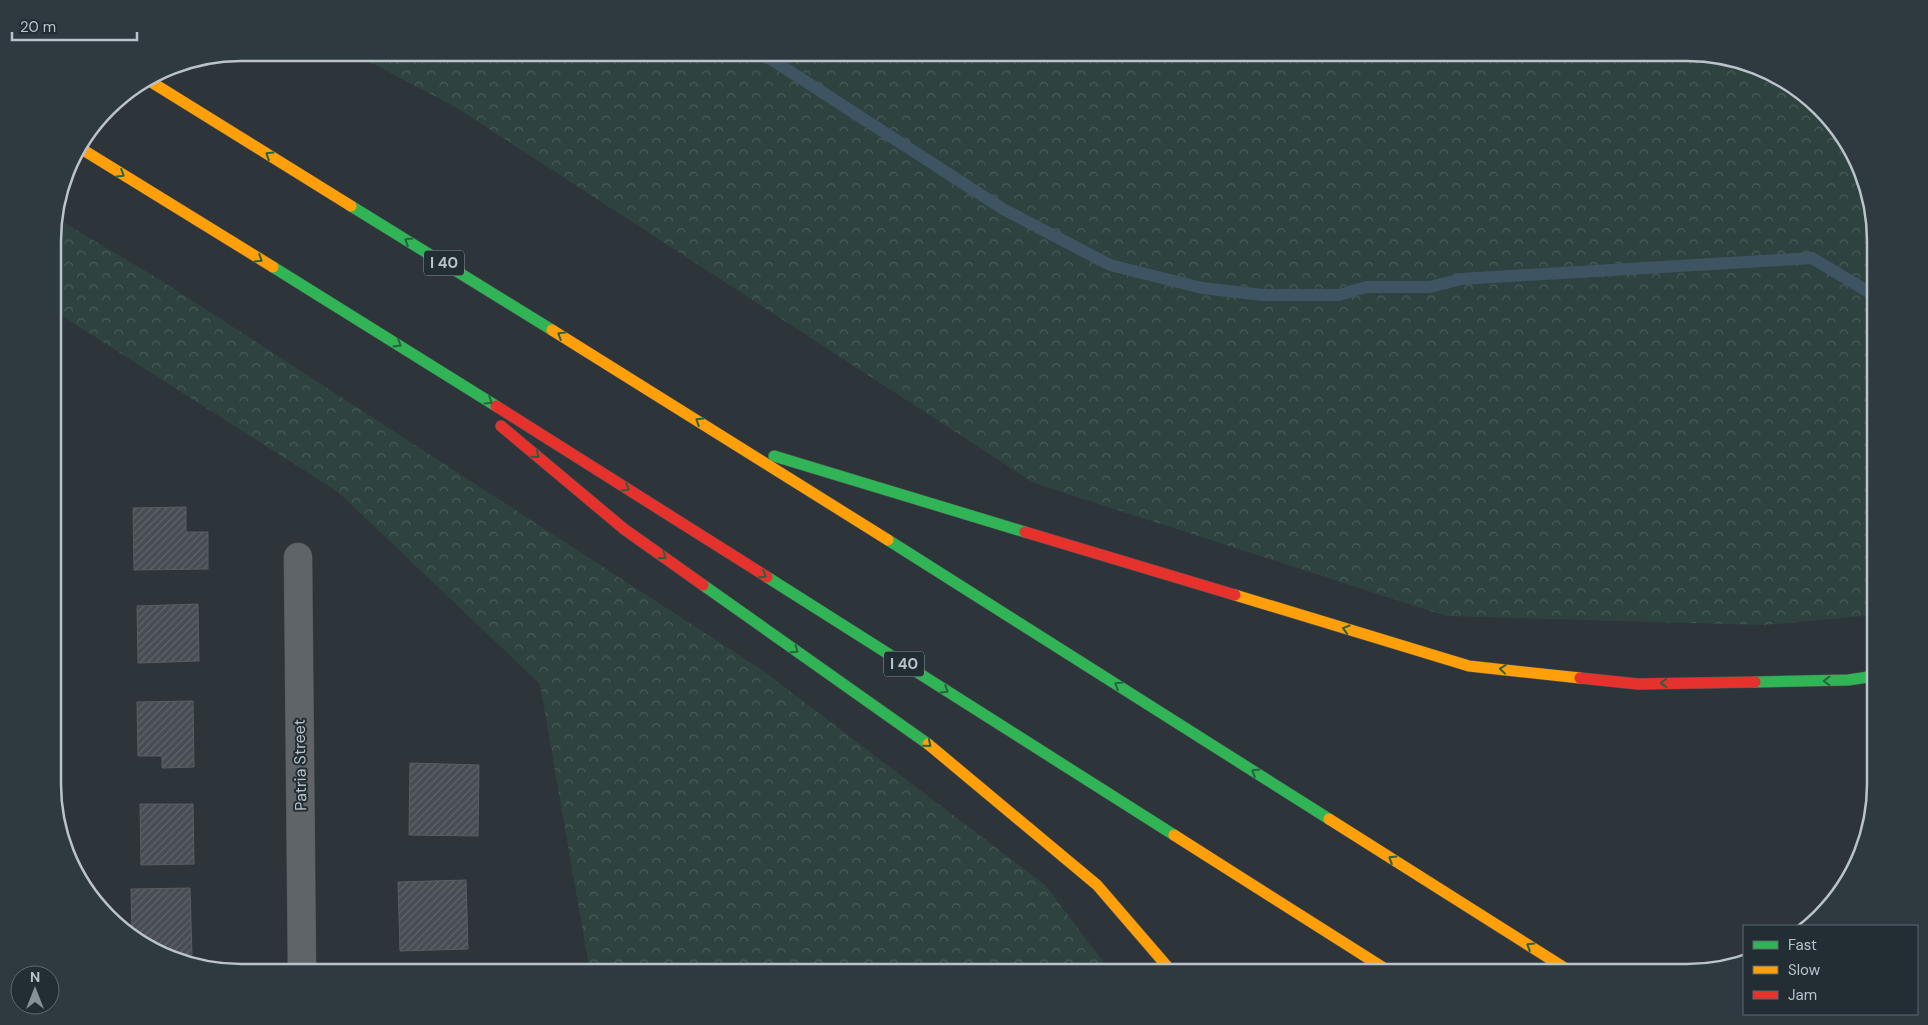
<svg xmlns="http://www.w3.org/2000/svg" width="1928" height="1025" font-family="'DM Sans',sans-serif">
<defs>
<pattern id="forest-crowns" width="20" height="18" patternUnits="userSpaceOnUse" patternTransform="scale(1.25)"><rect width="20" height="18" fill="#2e4240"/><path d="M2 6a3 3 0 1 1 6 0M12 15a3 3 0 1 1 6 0" fill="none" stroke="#4a5c5a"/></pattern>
<pattern id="building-hatch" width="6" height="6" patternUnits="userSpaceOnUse" patternTransform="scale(1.25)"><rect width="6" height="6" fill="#474d52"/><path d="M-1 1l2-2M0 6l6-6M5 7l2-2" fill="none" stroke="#5f656a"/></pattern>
</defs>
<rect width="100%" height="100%" fill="#2e353a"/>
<path fill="url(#forest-crowns)" d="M 1686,52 L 1770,72 L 1811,100 L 1843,136 L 1874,217 L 1875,615 L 1764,625 L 1446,616 L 1034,483 L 457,108 L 353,53 Z
M 56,218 L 162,281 L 762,670 L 1045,885 L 1111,972 L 590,972 L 540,684 L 338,492 L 53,310 L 53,229 Z"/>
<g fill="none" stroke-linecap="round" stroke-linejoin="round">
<path stroke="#3f5462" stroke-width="12" d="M 760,52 L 1003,209 L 1110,265 L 1202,288 L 1263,295 L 1339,295 L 1366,287 L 1430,287 L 1461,279 L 1812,258 L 1874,295"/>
</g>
<path fill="url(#building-hatch)" stroke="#575d61" d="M 186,507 L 186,532 L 208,532 L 208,569 L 134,570 L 133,508 Z
M 198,604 L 199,661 L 138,663 L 137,606 Z
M 193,701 L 194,767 L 162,768 L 162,756 L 138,756 L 137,702 Z
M 410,763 L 479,765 L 478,836 L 409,835 Z
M 140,804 L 193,804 L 194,864 L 141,865 Z
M 466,880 L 468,949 L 400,951 L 398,882 Z
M 190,888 L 192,955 L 171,956 L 158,953 L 132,936 L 131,889 Z"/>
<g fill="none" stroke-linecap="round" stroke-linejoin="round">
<g stroke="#4c5155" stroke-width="29">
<path id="street" d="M 298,557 L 302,972"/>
</g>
<g stroke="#4b5155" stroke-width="12">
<path id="fast" d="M 351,206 L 552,330
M 273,267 L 496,406
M 774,456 L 1025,532
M 888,540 L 1329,819
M 767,577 L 1174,835
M 703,585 L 928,744
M 1755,682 L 1848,680 L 1875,676"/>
</g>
<g stroke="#4b5155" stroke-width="12">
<path id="slow" d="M 148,80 L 351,206
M 80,148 L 273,267
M 552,330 L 888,540
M 1235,595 L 1469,666 L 1580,678
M 928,744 L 1097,885 L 1172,972
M 1329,819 L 1571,972
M 1174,835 L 1390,972"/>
</g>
<g stroke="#4b5155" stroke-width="12">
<path id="jam" d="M 496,406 L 767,577
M 501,426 L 624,529 L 703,585
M 1025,532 L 1235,595
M 1580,678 L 1638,684 L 1755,682"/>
</g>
<use href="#street" stroke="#5e6468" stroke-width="28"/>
<use href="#fast" stroke="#30b455" stroke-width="11"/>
<use href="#slow" stroke="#ff9f0a" stroke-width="11"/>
<use href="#jam" stroke="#e5322d" stroke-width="11"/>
</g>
<defs><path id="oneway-chevron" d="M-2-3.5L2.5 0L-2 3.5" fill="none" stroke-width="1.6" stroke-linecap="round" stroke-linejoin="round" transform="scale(1.25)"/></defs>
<g stroke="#286341">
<use href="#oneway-chevron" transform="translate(269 155) rotate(-148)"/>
<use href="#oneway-chevron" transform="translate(121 174) rotate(32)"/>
<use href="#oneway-chevron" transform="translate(408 241) rotate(-148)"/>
<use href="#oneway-chevron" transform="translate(259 259) rotate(32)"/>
<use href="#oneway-chevron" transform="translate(561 335) rotate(-148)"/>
<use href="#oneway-chevron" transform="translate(398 344) rotate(31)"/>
<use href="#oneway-chevron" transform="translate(489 401) rotate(32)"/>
<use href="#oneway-chevron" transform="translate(699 421) rotate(-148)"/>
<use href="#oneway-chevron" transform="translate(536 455) rotate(40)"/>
<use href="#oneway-chevron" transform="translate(626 488) rotate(32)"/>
<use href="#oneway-chevron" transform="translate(663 556) rotate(35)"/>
<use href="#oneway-chevron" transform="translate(763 575) rotate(32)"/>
<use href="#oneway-chevron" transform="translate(1346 629) rotate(-163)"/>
<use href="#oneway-chevron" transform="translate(795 650) rotate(35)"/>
<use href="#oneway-chevron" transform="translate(1503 669) rotate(-174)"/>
<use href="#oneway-chevron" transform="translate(1827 681) rotate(179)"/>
<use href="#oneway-chevron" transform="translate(1664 683) rotate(179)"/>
<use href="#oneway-chevron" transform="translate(1118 685) rotate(-148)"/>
<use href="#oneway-chevron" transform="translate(945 690) rotate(32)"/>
<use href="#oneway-chevron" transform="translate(928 744) rotate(40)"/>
<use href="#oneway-chevron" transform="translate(1255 772) rotate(-148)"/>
<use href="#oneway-chevron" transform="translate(1392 859) rotate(-148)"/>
<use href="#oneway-chevron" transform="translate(1530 946) rotate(-148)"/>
</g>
<g text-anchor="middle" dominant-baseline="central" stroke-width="4" stroke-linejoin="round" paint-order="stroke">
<g fill="#222d34" stroke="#8c969d" stroke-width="1">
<rect x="424" y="250.5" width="40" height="25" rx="4"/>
<rect x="884" y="651.5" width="40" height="25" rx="4"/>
</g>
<g font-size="15" font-weight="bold" fill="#bac3ca">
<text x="444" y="263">I 40</text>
<text x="904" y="664">I 40</text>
</g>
<g font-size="16" fill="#bac3ca" stroke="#222d34">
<text transform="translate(300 765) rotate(-91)">Patria Street</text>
</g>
</g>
<path d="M0 0H1928V1025H0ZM241 61H1687A180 180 0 0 1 1867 241V784A180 180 0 0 1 1687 964H241A180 180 0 0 1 61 784V241A180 180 0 0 1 241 61Z" fill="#2e3940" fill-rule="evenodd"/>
<path fill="none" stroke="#bac3ca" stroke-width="2.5" d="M241 61H1687A180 180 0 0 1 1867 241V784A180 180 0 0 1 1687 964H241A180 180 0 0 1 61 784V241A180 180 0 0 1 241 61Z"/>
<rect x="1743" y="925" width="175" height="90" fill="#222d34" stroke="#5f6970"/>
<rect x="1753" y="941" width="25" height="8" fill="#30b455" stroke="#5f6970"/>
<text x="1788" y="950" font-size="15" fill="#bac3ca">Fast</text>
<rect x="1753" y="966" width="25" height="8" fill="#ff9f0a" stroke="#5f6970"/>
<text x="1788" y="975" font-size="15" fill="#bac3ca">Slow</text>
<rect x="1753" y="991" width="25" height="8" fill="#e5322d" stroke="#5f6970"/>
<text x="1788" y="1000" font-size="15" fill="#bac3ca">Jam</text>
<g transform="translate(35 990)"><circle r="24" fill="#222d34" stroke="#5f6970"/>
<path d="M0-4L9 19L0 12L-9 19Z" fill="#899198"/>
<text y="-8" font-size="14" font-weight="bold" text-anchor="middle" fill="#bac3ca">N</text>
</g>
<path d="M12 32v8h125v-8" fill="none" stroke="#bac3ca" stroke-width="2.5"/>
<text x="20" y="32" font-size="15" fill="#bac3ca" stroke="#222d34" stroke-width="4" paint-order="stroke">20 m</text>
</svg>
